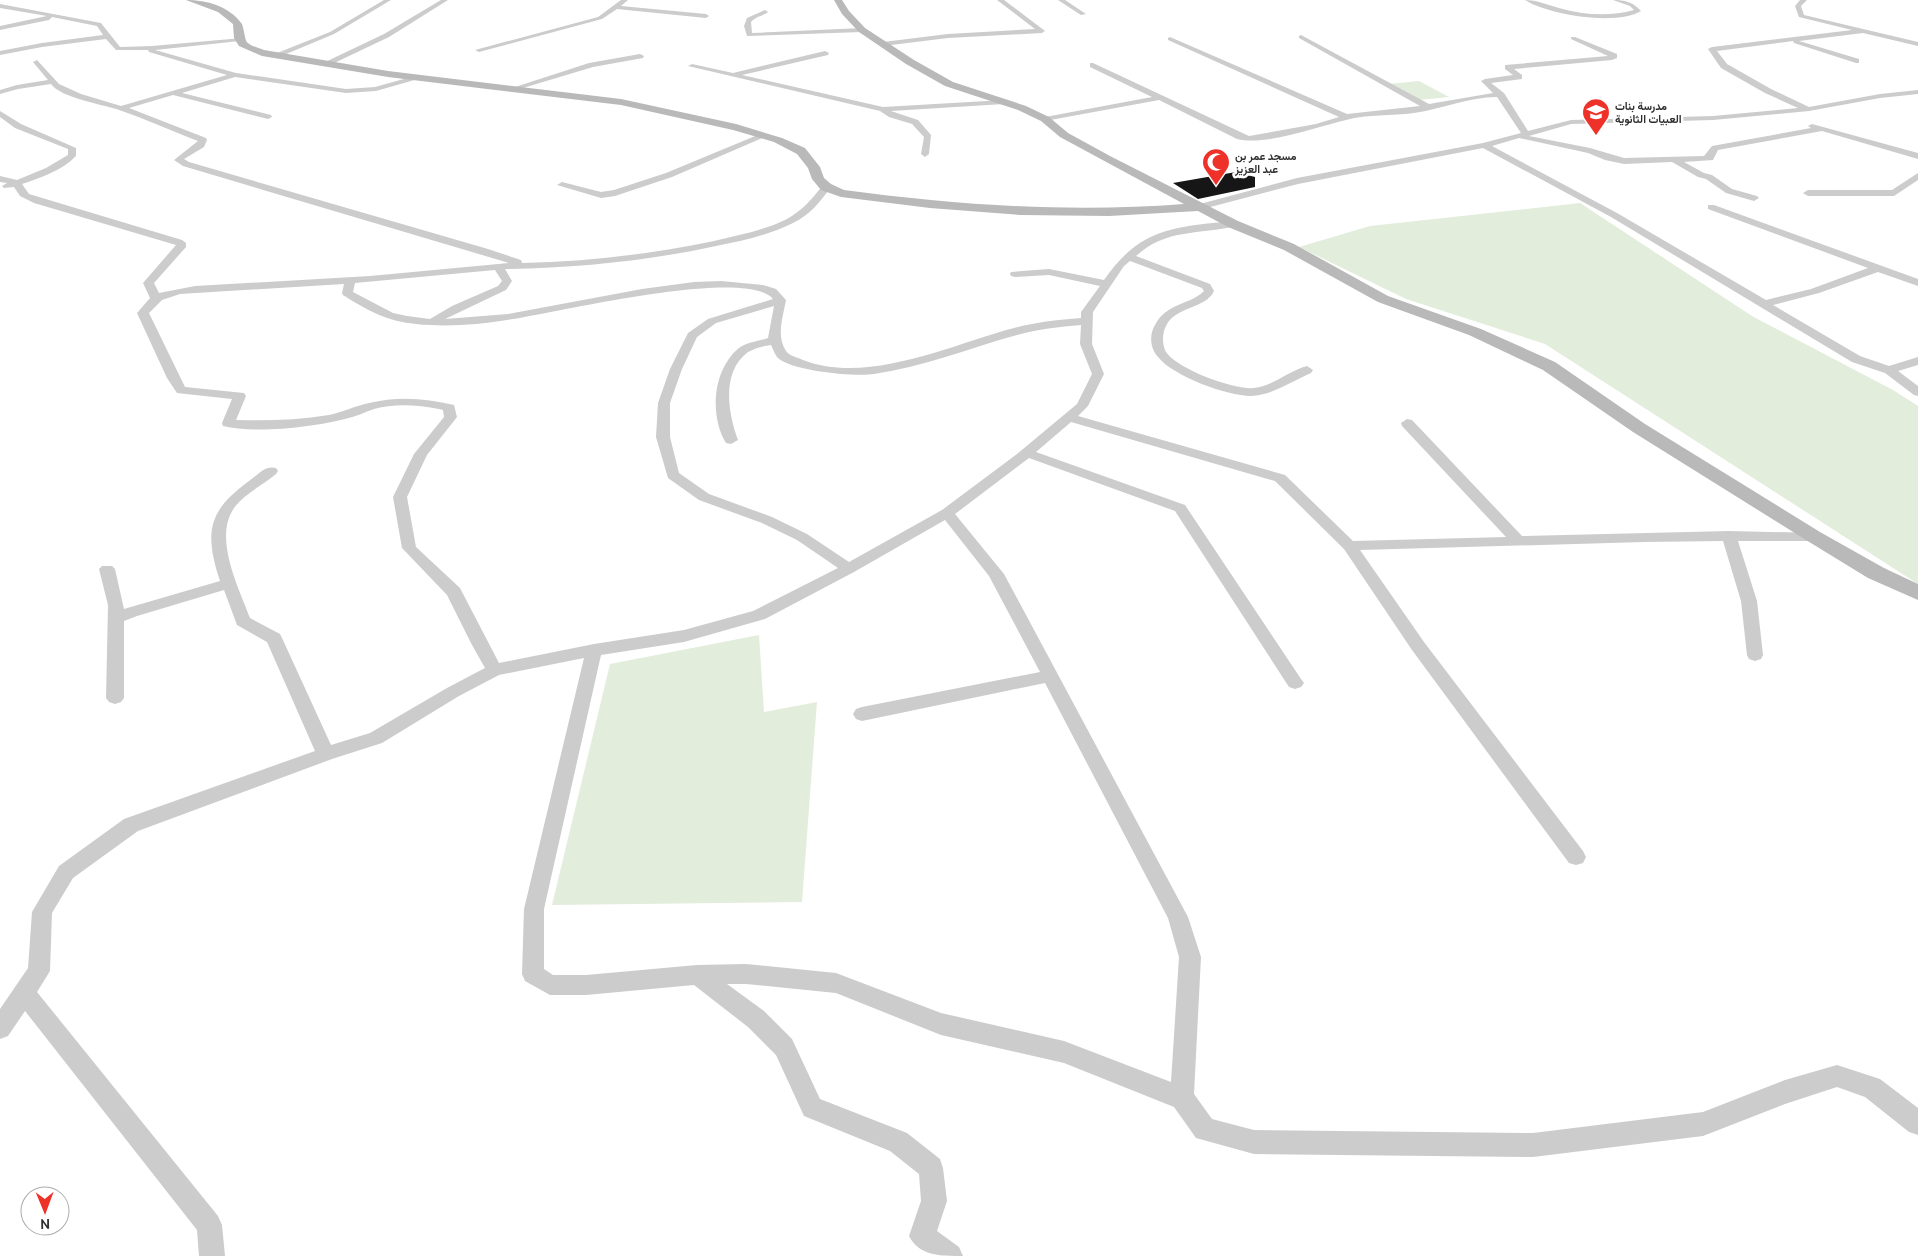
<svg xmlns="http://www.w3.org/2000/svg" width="1918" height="1256" font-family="Cabin,Vazirmatn,sans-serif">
<rect width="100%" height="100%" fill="#fff"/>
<path fill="#e3eddc" d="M 1419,81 L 1449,97 L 1419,100 L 1388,84 Z
M 1580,203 L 1752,316 L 1893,390 L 1918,406 L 1918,584 L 1545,344 L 1406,299 L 1299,247 L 1370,226 Z
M 759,635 L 764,712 L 817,702 L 802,902 L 552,905 L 610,664 Z"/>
<path fill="#161616" d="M 1236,172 L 1255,177 L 1255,187 L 1198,199 L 1173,183 Z"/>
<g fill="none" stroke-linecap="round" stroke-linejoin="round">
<path fill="#ccc" fill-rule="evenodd" d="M 384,0 L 391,0 L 334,34 L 279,57 L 272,55 L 330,32 Z
M 441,0 L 448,0 L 389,37 L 328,66 L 321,64 L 384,34 Z
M 621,0 L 628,0 L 621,6 L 706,14 L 709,16 L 706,18 L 617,9 L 602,19 L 479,52 L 475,50 L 598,17 Z
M 997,0 L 1004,0 L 1045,31 L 1042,33 L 948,38 L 883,46 L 880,44 L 883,42 L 948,34 L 1035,29 Z
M 1058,0 L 1065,0 L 1086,14 L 1081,15 Z
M 1525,0 C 1537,0 1548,5 1559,8 C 1584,15 1609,17 1634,10 L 1630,6 L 1613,0 C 1625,0 1633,2 1641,11 C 1617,26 1548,15 1525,0 Z
M 1800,0 L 1807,0 L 1801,6 L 1804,15 L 1918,42 L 1918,46 L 1863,33 L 1799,41 L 1859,59 L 1859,63 L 1856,63 L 1794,43 L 1793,41 L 1717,51 L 1727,64 L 1771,89 L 1809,107 L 1880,94 L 1918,90 L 1918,94 L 1880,98 L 1809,111 L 1713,120 L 1571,124 L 1529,136 L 1590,148 L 1624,158 L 1704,156 L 1712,146 L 1811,128 L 1808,126 L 1812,124 L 1918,153 L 1918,159 L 1822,131 L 1718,150 L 1713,160 L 1684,162 L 1704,173 L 1712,175 L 1732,189 L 1757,196 L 1759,198 L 1754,201 L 1726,193 L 1706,179 L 1698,177 L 1672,162 L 1624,164 L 1605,160 L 1588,153 L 1519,138 L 1492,146 L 1617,213 L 1766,300 L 1811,289 L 1868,268 L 1708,209 L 1708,205 L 1714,205 L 1918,279 L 1918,286 L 1878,272 L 1819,293 L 1773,305 L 1860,356 L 1889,366 L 1918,357 L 1918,365 L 1898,371 L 1918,386 L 1918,396 L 1914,395 L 1885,373 L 1852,362 L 1611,217 L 1483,148 L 1298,184 L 1199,210 L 1194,207 L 1196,205 L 1297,178 L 1483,143 L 1521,133 L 1497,97 C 1469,97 1442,109 1414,113 C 1392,116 1368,114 1346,120 C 1316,127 1266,146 1237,139 L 1159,100 L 1045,121 L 1041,119 L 1045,117 L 1152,97 L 1090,67 L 1090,63 L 1093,63 L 1249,136 L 1316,124 L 1339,117 L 1168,40 L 1168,38 L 1170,37 L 1347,114 L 1420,106 L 1299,38 L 1299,36 L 1301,35 L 1429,104 L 1493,93 L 1481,81 L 1485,79 L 1513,75 L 1505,69 L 1505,65 L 1608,56 L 1571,39 L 1571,37 L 1575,37 L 1617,54 L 1617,58 L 1612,60 L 1514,69 L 1522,75 L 1522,79 L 1491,83 L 1504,93 L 1528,131 L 1571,120 L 1713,116 L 1798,108 L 1765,93 L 1721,68 L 1708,49 L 1712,47 L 1852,30 L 1799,17 L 1795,6 Z
M 0,4 L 101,23 L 120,47 L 152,46 L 242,38 L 243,39 L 240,41 L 155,50 L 236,73 L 346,89 L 375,87 L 418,75 L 418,79 L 376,91 L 346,93 L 235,77 L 182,93 L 271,115 L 272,117 L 268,119 L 173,95 L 129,108 L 206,138 L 207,140 L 204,147 L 184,159 L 189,162 L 488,249 L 521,260 L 522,263 C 586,262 651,254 714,241 C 739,235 765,230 787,219 C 803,210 812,199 823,185 L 826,184 L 831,187 C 820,202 810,215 793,223 C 769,235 742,241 716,246 C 647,261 576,268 505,269 L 512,281 L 506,290 L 445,319 L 508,314 L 642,289 L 694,282 L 721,281 L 763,285 L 776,289 L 786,300 C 783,317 776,336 786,351 C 789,356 797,357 803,360 C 868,385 950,345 1014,328 C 1036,322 1058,320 1081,318 L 1081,312 L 1100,286 L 1049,275 L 1015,277 L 1011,276 L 1010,274 L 1011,272 L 1049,269 L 1104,280 C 1140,228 1173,227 1233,221 L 1236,222 L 1236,226 C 1199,235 1167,228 1136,256 L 1210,284 L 1214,291 C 1206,309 1175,306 1166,326 C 1162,333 1162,345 1166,352 C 1177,369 1234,390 1254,388 C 1273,386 1288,371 1307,366 L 1313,370 L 1311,373 C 1292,381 1273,395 1251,396 C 1227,396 1173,376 1158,357 C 1150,348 1149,335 1155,325 C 1166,303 1190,305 1204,291 L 1202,288 L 1130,261 L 1124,266 L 1093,312 L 1092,344 L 1104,374 L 1088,406 L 1078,416 L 1285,475 L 1353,541 L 1506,537 L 1402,426 L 1401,423 L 1407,419 L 1412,420 L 1522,536 L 1729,531 L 1818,533 L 1820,536 L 1818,539 L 1813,541 L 1738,541 L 1757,601 L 1763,655 L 1761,659 L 1755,661 L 1749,659 L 1747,655 L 1741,601 L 1723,541 L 1644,542 L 1360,550 L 1424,642 L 1583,851 L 1586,857 L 1583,863 L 1576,865 L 1569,863 L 1412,650 L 1344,549 L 1275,481 L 1071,422 L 1036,452 L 1185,505 L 1301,679 L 1304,683 L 1301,687 L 1295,689 L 1289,687 L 1175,511 L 1029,458 L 955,514 L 1004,574 L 1188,917 L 1201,957 L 1194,1094 L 1212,1119 L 1254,1130 L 1533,1133 L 1703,1112 L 1785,1080 L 1837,1065 L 1880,1079 L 1918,1108 L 1918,1135 L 1909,1132 L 1865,1097 L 1837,1087 L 1785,1104 L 1703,1136 L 1533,1157 L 1254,1154 L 1196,1138 L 1174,1107 L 1064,1063 L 941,1035 L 836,993 L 746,984 L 727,984 L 764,1011 L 792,1039 L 820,1099 L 907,1133 L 940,1159 L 943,1168 L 947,1201 L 937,1231 L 959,1247 L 963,1256 C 940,1256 919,1256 909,1236 L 921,1201 L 919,1174 L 890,1151 L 804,1116 L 776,1055 L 748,1027 L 694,985 L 586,995 L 550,995 L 525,981 L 522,974 L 524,909 L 584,658 L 499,675 L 459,696 L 382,743 L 332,759 L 138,831 L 73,878 L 52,913 L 50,971 L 37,992 L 218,1216 L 222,1225 L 225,1256 L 199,1256 L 197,1230 L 25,1011 L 8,1036 L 0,1039 L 0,1009 L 28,968 L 32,912 L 59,866 L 124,819 L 315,751 L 267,642 L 237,625 L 224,590 L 137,616 L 124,621 L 124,698 L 121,702 L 115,704 L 109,702 L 106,698 L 108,605 L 99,569 L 102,566 L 112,566 L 115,569 L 124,609 L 220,581 C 204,532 208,511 249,481 C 258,475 265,465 276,468 L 278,471 L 276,474 C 263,485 244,494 234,508 C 213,538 239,588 250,618 L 280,634 L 282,638 L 331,745 L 370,733 L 447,688 L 485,668 L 472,645 L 447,595 L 402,548 L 393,497 L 414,454 L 444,417 L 443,410 L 439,409 C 418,405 395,403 374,409 C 365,412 355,417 345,419 C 313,427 256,434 223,426 L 222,423 L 232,399 L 177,393 L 167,378 L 137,313 L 150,298 L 143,283 L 176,245 L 34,203 L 20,196 L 14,187 L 4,188 L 2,186 L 7,183 L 0,182 L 0,176 L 17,180 L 46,168 L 68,155 L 68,149 L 15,128 L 0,117 L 0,111 L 21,124 L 76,148 L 76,156 C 63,170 40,178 22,184 L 29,194 L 182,240 L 186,243 L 186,247 L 154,283 L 159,293 L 195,286 L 370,276 L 509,263 L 183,166 L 174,160 L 198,141 C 172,131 146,119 119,110 C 102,104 61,98 51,84 L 18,89 L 0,94 L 0,90 L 17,85 L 48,80 L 33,62 L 37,60 L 59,84 L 81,94 L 121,106 L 227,75 L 149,52 L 148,50 L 116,50 L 106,39 L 42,47 L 0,55 L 0,51 L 42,43 L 103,35 L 97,26 L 52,17 L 49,20 L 0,30 L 0,26 L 47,16 L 0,8 ZM 495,270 L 502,281 L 498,286 L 452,306 L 430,319 L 407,316 L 393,313 L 353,292 L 355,283 ZM 344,284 L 342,293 L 343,295 C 366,310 389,322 416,324 C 446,327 477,325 507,320 C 552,314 745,266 773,299 L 708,319 L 688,333 L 670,369 L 658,403 L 656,437 L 668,478 L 699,500 L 762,523 L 797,540 L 838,568 L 753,611 L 684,630 L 594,644 L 499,663 L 460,588 L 416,547 L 407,497 L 427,455 L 457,417 L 454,405 C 426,398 397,396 369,403 C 355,406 343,412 329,415 C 298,420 267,421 236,420 L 246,396 L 244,393 L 185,387 L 149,313 L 162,300 L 180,294 ZM 774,306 L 768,338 C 759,341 747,342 739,348 C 713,369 709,415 726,443 L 731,444 L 738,440 C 728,413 721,372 748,352 C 755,348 763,346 771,345 C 773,349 775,355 778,358 C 792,371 855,377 874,374 C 923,367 970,348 1017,335 C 1038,329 1059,327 1081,325 L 1080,344 L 1092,374 L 1077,404 L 1017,454 L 942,510 L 849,562 L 807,534 L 772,517 L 709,494 L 679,473 L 670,437 L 670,403 L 682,369 L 697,337 L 716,323 ZM 945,520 L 989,576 L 1040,672 L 862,707 L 856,709 L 853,714 L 856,719 L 862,721 L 1045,683 L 1168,918 L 1179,957 L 1171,1082 L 1064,1041 L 941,1013 L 836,973 L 746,964 L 697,965 L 586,975 L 553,975 L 544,969 L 544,909 L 601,655 L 684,642 L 765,619 L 854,572 Z
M 765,10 L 768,12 C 763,16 756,16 751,22 L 752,33 L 862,28 L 865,30 L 862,32 L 747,36 L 744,26 L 747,18 Z
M 825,51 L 829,53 L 828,55 L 742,75 L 883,107 L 1004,100 L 1008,102 L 1004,104 L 891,111 L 918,120 L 931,135 L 929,154 L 925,157 L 921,154 L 924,137 L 912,124 L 889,117 L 880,111 L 688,66 L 692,64 L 733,73 Z
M 640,54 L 644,56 L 643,58 L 593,67 L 513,91 L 509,89 L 589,63 Z
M 760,134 L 767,136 L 672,177 L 615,196 L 601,198 L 557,185 L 562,182 L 601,192 L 614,190 L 666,173 Z
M 1918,173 L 1918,180 L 1894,196 L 1808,196 L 1803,193 L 1808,190 L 1892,190 Z"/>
<path fill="#b9b9b9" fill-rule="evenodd" d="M 186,0 C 207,0 229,6 242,24 C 248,44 241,42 264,50 L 388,71 L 621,99 L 736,124 L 782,138 L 805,148 L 820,167 L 824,178 L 831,184 L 844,190 C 957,205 1070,213 1184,204 L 1060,137 L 1041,121 L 1018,110 L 945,86 L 906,64 L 859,32 L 842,14 L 834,0 L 842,0 L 849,11 L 865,28 L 914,60 L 953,82 L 1026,106 L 1049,117 L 1068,133 L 1110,156 L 1238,221 L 1294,244 L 1388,296 L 1481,329 L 1555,362 L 1645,424 L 1820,532 L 1884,568 L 1918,584 L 1918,600 L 1868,578 L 1806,540 L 1633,432 L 1543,370 L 1469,335 L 1378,302 L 1284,250 L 1228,227 L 1198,211 L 1109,216 L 1020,215 L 930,208 L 841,197 L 821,190 L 812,179 L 808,168 L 797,154 L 774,142 L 733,130 L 621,105 L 388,77 L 262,56 L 239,46 L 234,38 L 233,24 L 218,12 Z"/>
</g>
<defs>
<g id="school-pin" transform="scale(1.4375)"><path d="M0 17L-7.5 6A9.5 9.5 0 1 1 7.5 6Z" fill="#ee3129" stroke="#fff"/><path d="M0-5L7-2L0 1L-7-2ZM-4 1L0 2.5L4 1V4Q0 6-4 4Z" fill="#fff"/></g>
<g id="mosque-pin" transform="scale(1.4375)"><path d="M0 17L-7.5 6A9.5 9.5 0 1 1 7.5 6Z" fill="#ee3129" stroke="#fff"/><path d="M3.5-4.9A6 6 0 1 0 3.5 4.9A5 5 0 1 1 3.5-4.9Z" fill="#fff"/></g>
</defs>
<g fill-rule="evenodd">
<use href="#school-pin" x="1596" y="112"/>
<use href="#mosque-pin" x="1216" y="162"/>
</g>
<g text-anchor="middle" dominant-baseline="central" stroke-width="5" stroke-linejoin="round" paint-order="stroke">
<g font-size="11" font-weight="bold" fill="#2f2f2f" stroke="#fff" text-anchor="start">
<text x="1615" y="106">مدرسة بنات<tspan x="1615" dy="13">العبيات الثانوية</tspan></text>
<text x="1235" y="156">مسجد عمر بن<tspan x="1235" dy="13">عبد العزيز</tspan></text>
</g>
</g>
<g transform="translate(45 1211) rotate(179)"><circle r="24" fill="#ffffff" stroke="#acacac"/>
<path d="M0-4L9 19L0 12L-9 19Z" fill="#ee3129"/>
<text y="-8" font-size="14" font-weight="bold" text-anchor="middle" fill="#2f2f2f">N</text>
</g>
</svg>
